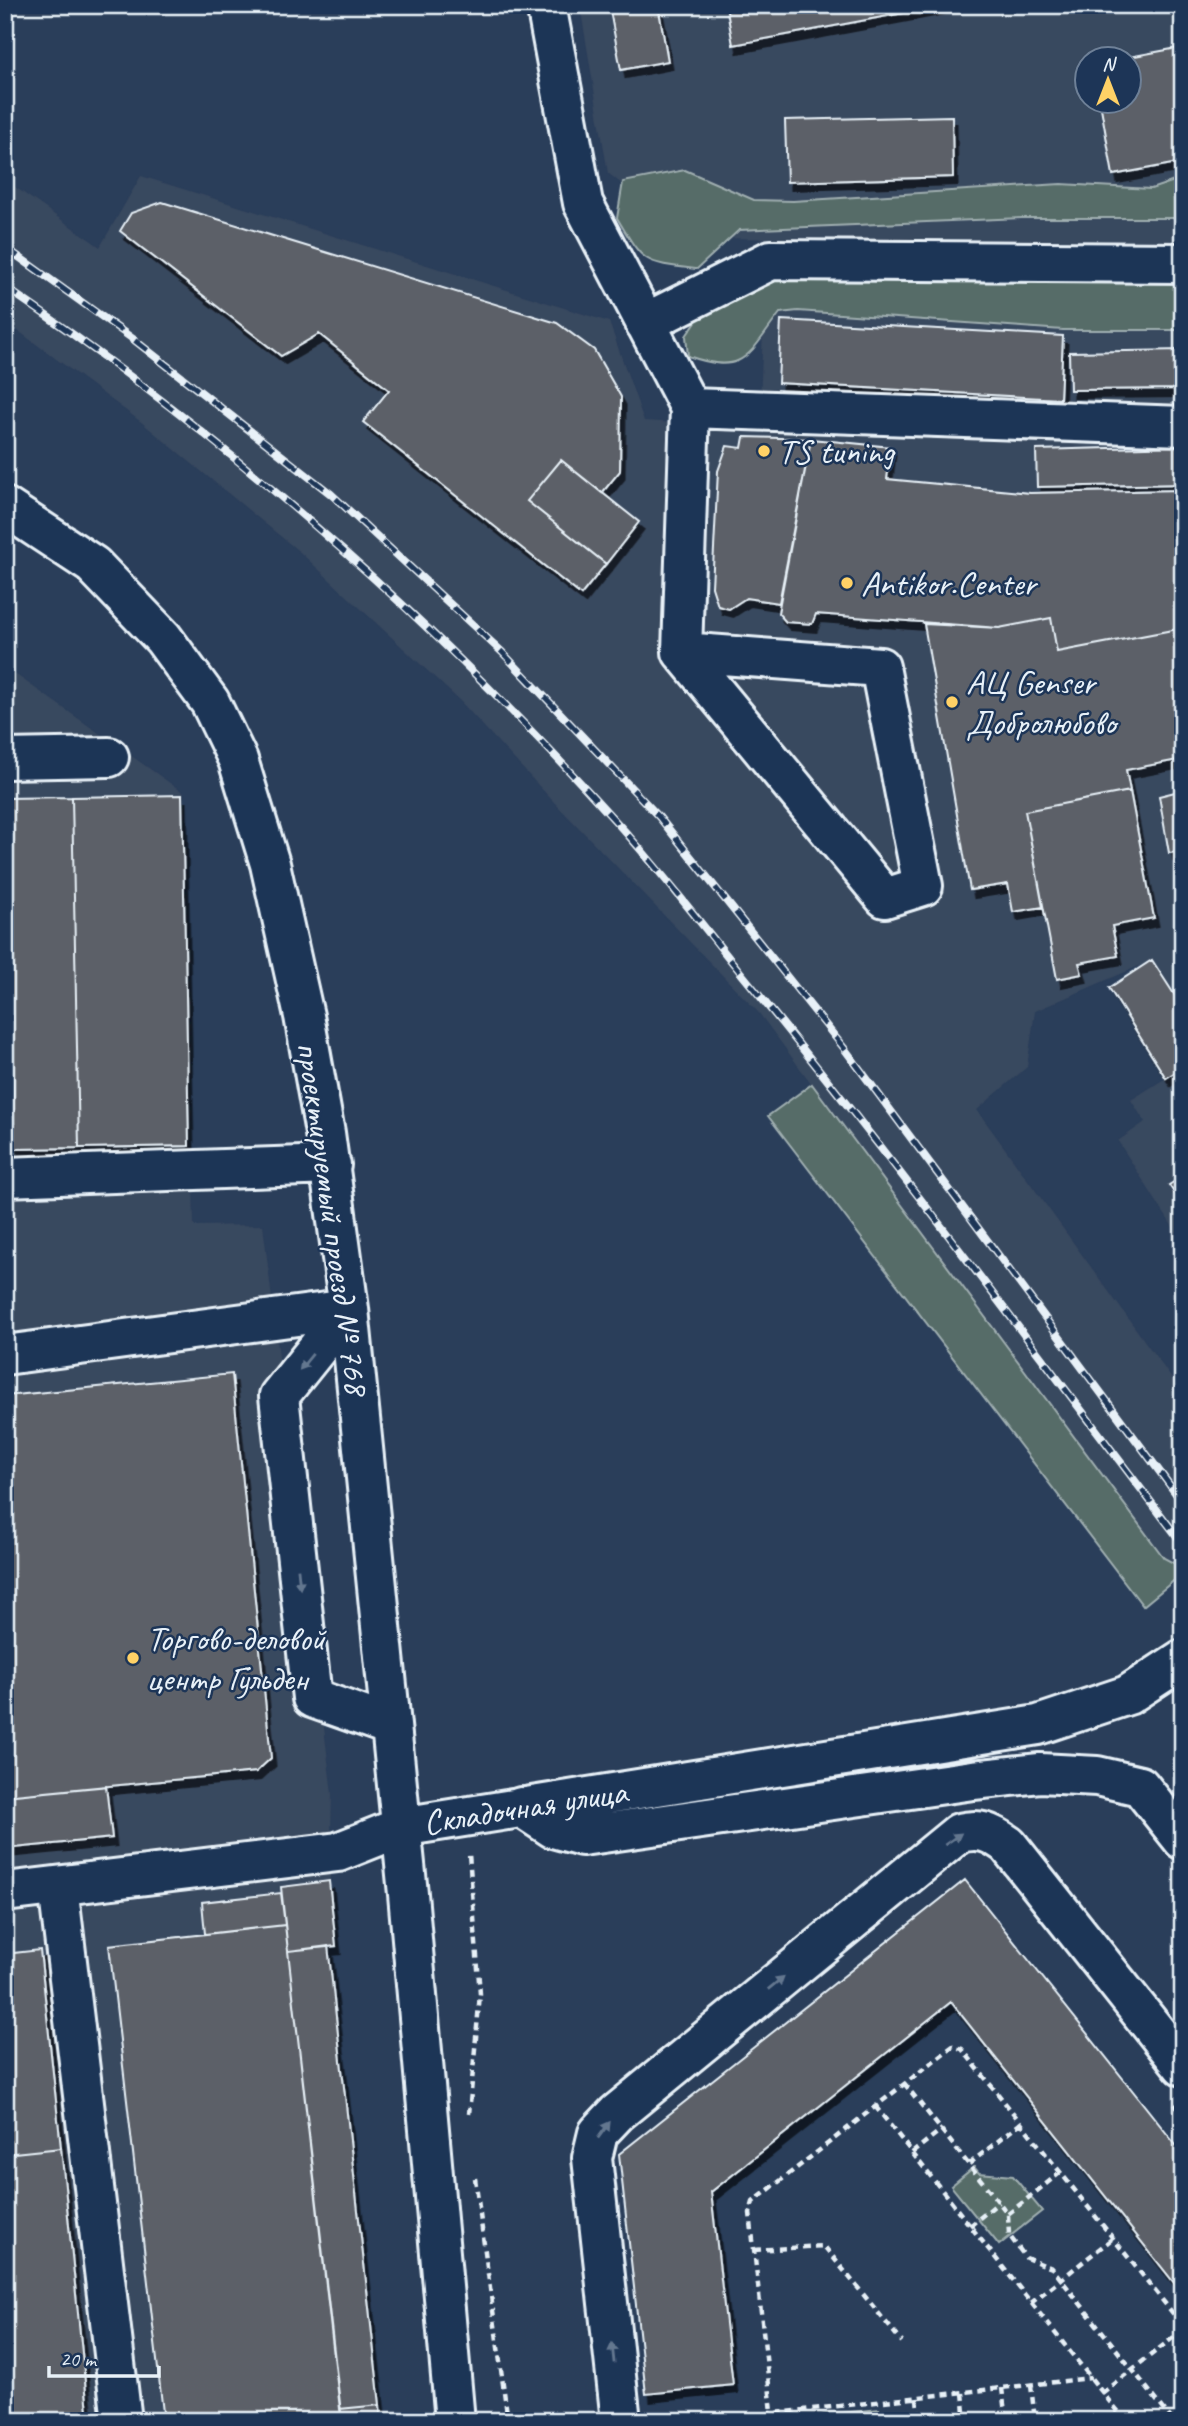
<svg xmlns="http://www.w3.org/2000/svg" width="1188" height="2426" font-family="Caveat,sans-serif">
<defs>
<filter id="shadow"><feDropShadow dx="4.5" dy="8" stdDeviation="0" flood-color="#0009"/></filter>
</defs>
<rect width="100%" height="100%" fill="#2a3e5a"/>
<filter id="ink" filterUnits="userSpaceOnUse"><feTurbulence type="fractalNoise" baseFrequency=".0143" numOctaves="2"/><feDisplacementMap in="SourceGraphic" scale="14" xChannelSelector="R" yChannelSelector="G"/><feConvolveMatrix kernelMatrix="1 2 1 2 8 2 1 2 1" color-interpolation-filters="sRGB"/></filter>
<g filter="url(#ink)">
<path fill="#39485e" fill-rule="evenodd" d="M 580,5 L 1183,5 L 1183,241 L 690,238 L 608,173 ZM 1086,60 L 1128,60 L 1128,102 L 1086,102 Z
M 141,176 L 609,322 L 644,421 L 759,428 L 764,305 L 1183,322 L 1183,1243 L 1118,1141 L 1145,1122 L 1131,1100 L 1166,1078 L 1109,988 L 1146,963 L 1035,1011 L 1027,1067 L 977,1110 L 1183,1394 L 1183,1568 L 1164,1558 L 759,1013 L 552,800 L 460,701 L 301,553 L 140,421 L 5,321 L 5,180 L 100,247 Z
M 5,667 L 184,793 L 194,1226 L 263,1225 L 332,1794 L 328,1947 L 381,2421 L 5,2421 Z"/>
<path fill="#566c68" stroke="#9faeb0" stroke-width="2" d="M 685,170 L 754,200 L 793,201 L 1061,184 L 1151,189 L 1183,178 L 1183,218 L 1022,218 L 739,230 L 697,269 C 643,263 644,264 617,218 L 623,182 Z
M 1183,267 L 1183,330 L 1063,330 L 798,311 L 780,313 C 748,355 745,376 688,356 L 686,336 L 697,320 L 757,272 Z
M 812,1084 L 1164,1558 L 1183,1568 L 1183,1573 L 1143,1606 L 768,1116 Z
M 974,2167 L 979,2173 L 1013,2176 L 1042,2211 L 999,2245 L 951,2186 Z
M 879,2409 L 881,2421 L 823,2421 L 823,2415 Z"/>
<path fill="#5c6067" stroke="#e8f1f8" stroke-width="2" filter="url(#shadow)" d="M 609,5 L 658,5 L 668,61 L 621,70 Z
M 726,5 L 946,5 L 733,45 Z
M 1183,47 L 1183,162 L 1113,175 L 1100,102 L 1128,102 L 1128,60 L 1113,60 Z
M 952,116 L 953,177 L 787,182 L 785,120 Z
M 162,202 L 557,323 L 594,350 L 621,397 L 620,471 L 602,493 L 561,460 L 527,501 L 606,564 L 581,595 L 363,422 L 389,390 L 319,334 L 281,356 L 120,231 L 131,213 Z
M 781,320 L 1063,336 L 1060,399 L 778,383 Z
M 1183,350 L 1183,389 L 1070,390 L 1069,352 Z
M 744,437 L 811,439 L 779,603 L 746,598 L 729,609 L 718,606 L 712,587 L 718,471 L 727,446 L 742,448 Z
M 811,439 L 891,447 L 887,479 L 1030,493 L 1183,490 L 1183,628 L 1057,652 L 1051,618 L 999,628 L 816,614 L 812,624 L 786,622 L 778,613 Z
M 1183,446 L 1183,484 L 1037,487 L 1036,450 Z
M 561,460 L 639,522 L 606,564 L 527,501 Z
M 1051,618 L 1057,652 L 1183,628 L 1183,759 L 1126,770 L 1130,791 L 1025,811 L 1043,907 L 1013,912 L 1008,884 L 970,890 L 924,624 L 999,628 Z
M 1183,790 L 1183,851 L 1169,853 L 1159,796 Z
M 1130,791 L 1154,918 L 1112,926 L 1118,956 L 1079,963 L 1082,974 L 1057,979 L 1025,811 Z
M 182,795 L 189,1146 L 79,1148 L 72,797 Z
M 72,797 L 79,1148 L 14,1149 L 5,798 Z
M 1152,960 L 1183,1008 L 1183,1048 L 1180,1050 L 1183,1067 L 1166,1078 L 1109,988 Z
M 1183,1176 L 1183,1206 L 1169,1185 Z
M 232,1374 L 271,1758 L 256,1772 L 5,1796 L 5,1396 Z
M 106,1786 L 112,1838 L 5,1849 L 5,1796 Z
M 965,1880 L 1183,2154 L 1183,2294 L 951,2002 L 711,2192 L 733,2385 L 646,2394 L 619,2154 Z
M 329,1881 L 336,1946 L 288,1951 L 281,1887 Z
M 281,1893 L 285,1925 L 205,1934 L 202,1902 Z
M 285,1925 L 342,2421 L 164,2421 L 109,1945 Z
M 328,1946 L 380,2405 L 340,2409 L 288,1951 Z
M 40,1950 L 61,2148 L 5,2154 L 5,1954 Z
M 61,2148 L 89,2421 L 5,2421 L 5,2262 L 12,2261 L 5,2194 L 5,2154 Z
M 380,2405 L 381,2421 L 342,2421 L 340,2409 Z"/>
<g fill="none" stroke-linecap="round" stroke-linejoin="round">
<g stroke="#e8f1f8" stroke-width="44">
<path id="minor" d="M 546,5 L 583,203 L 690,408 L 1183,426
M 645,323 L 771,260 L 1183,263
M 5,507 L 93,565 L 163,638 L 210,702 L 238,760 L 270,864 L 304,1016 L 325,1133 L 349,1309 L 408,1894 L 455,2421
M 682,652 L 880,667 L 923,886 L 885,898 L 682,652 L 690,408
M 5,759 L 109,757
M 5,1177 L 331,1165
M 349,1309 L 279,1396 L 312,1698 L 391,1726
M 5,1355 L 349,1309
M 521,1807 L 553,1828 L 582,1836 L 973,1780 L 1040,1773 L 1097,1776 L 1140,1786 L 1183,1840
M 58,1886 L 122,2421
M 5,1892 L 338,1852 L 401,1827 L 1038,1725 L 1128,1695 L 1183,1659
M 621,2421 L 592,2158 L 598,2133 L 617,2113 L 959,1833 C 980,1828 990,1832 1008,1845 L 1183,2066"/>
</g>
<path stroke="#e8f1f8" stroke-width="4.5" stroke-dasharray="7 5" stroke-linecap="butt" d="M 904,2083 L 1008,2214 L 1009,2235 L 1026,2258 L 1052,2268 L 1173,2421
M 1175,2104 L 1183,2114
M 875,2106 L 1125,2421
M 469,2114 L 480,1994 L 469,1854
M 912,2153 L 942,2129
M 969,2164 L 1021,2123
M 475,2178 L 508,2421
M 1008,2214 L 1061,2172
M 970,2226 L 999,2202
M 754,2250 L 824,2246 L 902,2342
M 1031,2303 L 1113,2238
M 1031,2385 L 1035,2421
M 1002,2388 L 1006,2421
M 963,2393 L 966,2421
M 1102,2393 L 1183,2330
M 917,2398 L 919,2421
M 705,2421 L 1091,2378
M 773,2421 L 750,2213 L 753,2202 L 953,2046 L 962,2049 L 1183,2326"/>
<use href="#minor" stroke="#1d3557" stroke-width="38"/>
<g stroke="#e8f1f8" stroke-width="8">
<path id="rail" d="M 5,247 L 133,339 L 331,494 L 502,652 L 659,817 L 844,1048 L 1183,1503
M 5,287 C 230,440 437,623 619,825 C 662,872 701,924 741,973 C 894,1159 1037,1353 1183,1544"/>
</g>
<use href="#rail" stroke="#1d3557" stroke-width="5" stroke-dasharray="16" stroke-linecap="butt"/>
</g>
<defs><path id="oneway-solid" d="M-6-.8H1V-3.2L6.5 0L1 3.2V.8H-6Z" transform="scale(1.75)"/></defs>
<g fill="#64778f">
<use href="#oneway-solid" transform="translate(306 1362) rotate(129)"/>
<use href="#oneway-solid" transform="translate(299 1579) rotate(84)"/>
<use href="#oneway-solid" transform="translate(953 1839) rotate(-35)"/>
<use href="#oneway-solid" transform="translate(776 1983) rotate(-39)"/>
<use href="#oneway-solid" transform="translate(604 2130) rotate(-54)"/>
<use href="#oneway-solid" transform="translate(613 2353) rotate(-96)"/>
</g>
</g>
<g fill="#ffd166" stroke="#1d3557" stroke-width="2.5">
<circle cx="764" cy="451" r="7"/>
<circle cx="847" cy="583" r="7"/>
<circle cx="952" cy="702" r="7"/>
<circle cx="133" cy="1658" r="7"/>
</g>
<g text-anchor="middle" dominant-baseline="central" stroke-width="5" stroke-linejoin="round" paint-order="stroke">
<g font-size="35" fill="#e8f1f8" stroke="#1d3557" text-anchor="start">
<text x="778" y="451">TS tuning</text>
<text x="861" y="583">Antikor.Center</text>
<text x="966" y="682">АЦ Genser<tspan x="966" dy="40">Добролюбово</tspan></text>
<text x="147" y="1638">Торгово-деловой<tspan x="147" dy="40">центр Гульден</tspan></text>
</g>
<g font-size="35" fill="#e8f1f8" stroke="#1d3557">
<text transform="translate(333 1218) rotate(82)">проектируемый проезд № 768</text>
<text transform="translate(525 1807) rotate(-9)">Складочная улица</text>
</g>
</g>
<rect width="1188" height="2426" fill="none" stroke="#1d3557" stroke-width="28"/>
<rect x="14" y="14" width="1160" height="2398" fill="none" stroke="#e8f1f8" stroke-width="2.5" filter="url(#ink)"/>
<g transform="translate(1108 80)"><circle r="33" fill="#1d3557" stroke="#6e8097" stroke-width="2"/>
<path d="M0-5L12 26L0 18L-12 26Z" fill="#ffd166"/>
<text y="-10" font-size="19" font-weight="bold" text-anchor="middle" fill="#e8f1f8">N</text>
</g>
<path d="M49 2366v10h110v-10" fill="none" stroke="#e8f1f8" stroke-width="3.5"/>
<text x="60" y="2366" font-size="21" fill="#e8f1f8" stroke="#1d3557" stroke-width="5" paint-order="stroke">20 m</text>
</svg>
